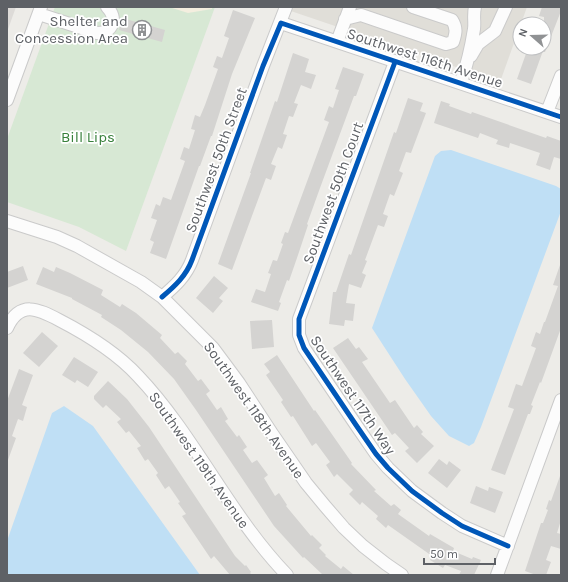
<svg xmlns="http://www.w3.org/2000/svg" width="568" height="582" font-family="Karla,sans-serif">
<rect width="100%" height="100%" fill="#edece8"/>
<path fill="#dddbd8" d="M 7,7 L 16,7 L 7,32 Z"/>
<path fill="#e0ded8" d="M 279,7 L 527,7 L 500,82 Z"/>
<path fill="#d7e8d4" d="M 55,7 L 215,7 L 126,251 L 79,227 L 7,202 L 7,139 Z"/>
<path fill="#f4eedf" d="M 169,7 L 212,7 L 212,9 L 188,13 Z"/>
<path fill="#bfdff5" d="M 451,150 L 556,186 L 561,189 L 561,211 L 481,427 L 474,443 L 469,446 L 449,436 L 431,416 L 405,379 L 372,328 L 435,156 L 441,151 Z
M 64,406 L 93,426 L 200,575 L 7,575 L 7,541 L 52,413 Z"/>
<path fill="#d4d3d1" d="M 542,7 L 561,7 L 561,11 L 545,52 L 544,52 L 544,48 L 531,84 L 517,79 L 528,48 L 544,48 L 544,17 L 539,16 Z
M 233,10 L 255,18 L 232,74 L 212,136 L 211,136 L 200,166 L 199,166 L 166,259 L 150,253 L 154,242 L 150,240 L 157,220 L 151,218 L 156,204 L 160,206 L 163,197 L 171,200 L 185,161 L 180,159 L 184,147 L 189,149 L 195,130 L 191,129 L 195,115 L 200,117 L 205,105 L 218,69 L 213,67 L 217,56 L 222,58 L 229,38 L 224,36 Z
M 122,18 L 165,30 L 162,42 L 119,30 Z
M 293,53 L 309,59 L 305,72 L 316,75 L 311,89 L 301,85 L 294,103 L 298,104 L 293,117 L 289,116 L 283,134 L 287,135 L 282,149 L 278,147 L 271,164 L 276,166 L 271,180 L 266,178 L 232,270 L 218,264 L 251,173 L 250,173 L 275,101 L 277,102 Z
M 343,67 L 364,74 L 356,96 L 354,96 L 320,188 L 307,224 L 308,225 L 298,255 L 289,281 L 287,280 L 279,302 L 281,303 L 278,311 L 251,302 L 256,289 L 265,292 L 271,274 L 268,273 L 273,260 L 277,261 L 283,244 L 281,243 L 285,232 L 288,233 L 329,122 L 324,120 L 329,106 L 333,108 L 339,90 L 335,89 Z
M 408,98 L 423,103 L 420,111 L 426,113 L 411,153 L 406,152 L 399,171 L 403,173 L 394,196 L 390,194 L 383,214 L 388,216 L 384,227 L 378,225 L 365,260 L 367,261 L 362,273 L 366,275 L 361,288 L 349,284 L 346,303 L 355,304 L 353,321 L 345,320 L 344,326 L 329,324 L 333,292 L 336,292 L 349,254 L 351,255 L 394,132 L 396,133 Z
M 441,101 L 450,104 L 449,106 L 471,114 L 472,112 L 546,138 L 547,136 L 561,141 L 561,159 L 554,157 L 550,170 L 536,165 L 540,153 L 510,143 L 509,148 L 496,144 L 498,140 L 480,133 L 478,138 L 434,123 Z
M 560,265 L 561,265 L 561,328 L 541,383 L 540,382 L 531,405 L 533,406 L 530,414 L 528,414 L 505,475 L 491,470 L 514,409 L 508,407 L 516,384 L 522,386 L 536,348 L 531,346 L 536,332 L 540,334 L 544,322 L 545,322 L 558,286 L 553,285 Z
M 23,266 L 28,280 L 7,288 L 7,272 Z
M 43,267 L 54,272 L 56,267 L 70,273 L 103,290 L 101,295 L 120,307 L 122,304 L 136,313 L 162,335 L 160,338 L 175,354 L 178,352 L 187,361 L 185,364 L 198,381 L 201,379 L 210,391 L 206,394 L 217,410 L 221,407 L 228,419 L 225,421 L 237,437 L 239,435 L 247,447 L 243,450 L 252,463 L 257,460 L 268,475 L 264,478 L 275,496 L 279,493 L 287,505 L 286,506 L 311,536 L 312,535 L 322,545 L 319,548 L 326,555 L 325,556 L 341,569 L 343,566 L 354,575 L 323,575 L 304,557 L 303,558 L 274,526 L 196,410 L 174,379 L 148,352 L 121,330 L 101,317 L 102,315 L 72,299 L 72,298 L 36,284 Z
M 214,276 L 228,288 L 219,298 L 223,301 L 213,313 L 196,298 Z
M 272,320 L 274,347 L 252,349 L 250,321 Z
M 42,332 L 58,346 L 39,367 L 23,353 Z
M 348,338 L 356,349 L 359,347 L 368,359 L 362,362 L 390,403 L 395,400 L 414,428 L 417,425 L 423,432 L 421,434 L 434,446 L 417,463 L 405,451 L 409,448 L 395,433 L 392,435 L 333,348 Z
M 277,355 L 314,411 L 315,410 L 352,463 L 351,464 L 376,490 L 374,491 L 391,506 L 394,504 L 401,510 L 398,514 L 429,536 L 430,534 L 454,548 L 453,551 L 472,559 L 473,557 L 481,560 L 474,575 L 459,575 L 461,571 L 445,565 L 443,568 L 430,560 L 432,556 L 388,525 L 386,528 L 376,519 L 378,516 L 362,502 L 360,505 L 349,494 L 353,490 L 337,474 L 334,477 L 326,465 L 330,462 L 316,443 L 312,446 L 293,416 L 291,417 L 281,402 L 283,400 L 266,375 L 270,372 L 264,364 Z
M 74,357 L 98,372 L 88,387 L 77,380 L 75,383 L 62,375 Z
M 19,369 L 33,375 L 22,405 L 27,407 L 23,421 L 18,419 L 12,436 L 16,438 L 8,460 L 7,401 Z
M 108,381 L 127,399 L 149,427 L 235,556 L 245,566 L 246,565 L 251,572 L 250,573 L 252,575 L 230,575 L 214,556 L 211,559 L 182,516 L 186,514 L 178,503 L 180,502 L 169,486 L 165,489 L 156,475 L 158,473 L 148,459 L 145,461 L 137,448 L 141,446 L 129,431 L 126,433 L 117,422 L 121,419 L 106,405 L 103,408 L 94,399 L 94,396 Z
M 439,459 L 447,465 L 449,461 L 461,470 L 447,488 L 428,473 Z
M 560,476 L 561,520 L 557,533 L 561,534 L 561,549 L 551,546 L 546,560 L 551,562 L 546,575 L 536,575 L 525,571 L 541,523 L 543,523 L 548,510 L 546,509 L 549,500 L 551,501 Z
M 476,486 L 488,491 L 489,487 L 503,492 L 495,513 L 470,503 Z"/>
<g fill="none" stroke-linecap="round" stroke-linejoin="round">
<g stroke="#cacaca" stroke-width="14">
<path id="minor" d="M 39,14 L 97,33 C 113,33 118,18 107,7
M 345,19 L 361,15 L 446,44 L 453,42 C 456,33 457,28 452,20 L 413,7
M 281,23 L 561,117
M 337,42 L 350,7
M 471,56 L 478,44 L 495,31 L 506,7
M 395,62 L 299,319 L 299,335 L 304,348 L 356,425 L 376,454 L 388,468 L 412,491 L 442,513 L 462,526 L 508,546
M 461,82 C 467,65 471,48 474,29 C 475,22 473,15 475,7
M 7,100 L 41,7
M 547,112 L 561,76
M 7,221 L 57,237 L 77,246 L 141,282 L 162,297 L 213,348 L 239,383 L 273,435 L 306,483 L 325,506 L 344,528 L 363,546 L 386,564 L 402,575
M 162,297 C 175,286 186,276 192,260 L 263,66 L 286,7
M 7,328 C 20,300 38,309 59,320 C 88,335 116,352 138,376 C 195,436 229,515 287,575
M 497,575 L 561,400"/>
</g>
<use href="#minor" stroke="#fcfcfc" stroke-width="12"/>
<g stroke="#fff" stroke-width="8">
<path id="cycleway" d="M 395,62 L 299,319 L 299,335 L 304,348 L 356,425 L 376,454 L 388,468 L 412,491 L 442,513 L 462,526 L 508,546
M 162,297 C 175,286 186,276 192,260 L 263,66 L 281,23 L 561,117"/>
</g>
<use href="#cycleway" stroke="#0057b8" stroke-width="5"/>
</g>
<defs>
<g id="building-ring" transform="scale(1)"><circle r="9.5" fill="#fff" stroke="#909294" stroke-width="1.5"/><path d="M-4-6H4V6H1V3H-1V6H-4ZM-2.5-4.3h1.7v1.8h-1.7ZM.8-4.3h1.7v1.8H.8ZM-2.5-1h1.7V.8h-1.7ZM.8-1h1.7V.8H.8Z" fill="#909294"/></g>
</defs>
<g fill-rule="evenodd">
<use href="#building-ring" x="142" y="30"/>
</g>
<g text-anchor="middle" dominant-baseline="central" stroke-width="3.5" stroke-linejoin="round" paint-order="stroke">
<g font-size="15" fill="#5e6166" stroke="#fff" text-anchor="end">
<text x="128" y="21">Shelter and<tspan x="128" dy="17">Concession Area</tspan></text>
</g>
<g font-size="15" fill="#5e6166" stroke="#fff">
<text transform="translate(425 58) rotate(18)">Southwest 116th Avenue</text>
<text transform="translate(216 160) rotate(-70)">Southwest 50th Street</text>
<text transform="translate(333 193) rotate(-70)">Southwest 50th Court</text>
<text transform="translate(353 395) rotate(56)">Southwest 117th Way</text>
<text transform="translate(254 410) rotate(55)">Southwest 118th Avenue</text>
<text transform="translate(199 460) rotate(55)">Southwest 119th Avenue</text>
</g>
<g font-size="15" fill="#39813c" stroke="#fff">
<text x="88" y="137">Bill Lips</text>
</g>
</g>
<rect width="568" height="582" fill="none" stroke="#5e6166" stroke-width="16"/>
<g transform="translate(532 36) rotate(290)"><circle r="19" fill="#ffffff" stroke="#bfc0c2"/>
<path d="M0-3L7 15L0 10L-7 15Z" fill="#909294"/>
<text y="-6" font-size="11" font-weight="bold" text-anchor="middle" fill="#5e6166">N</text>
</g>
<path d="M424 558v6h71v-6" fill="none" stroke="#5e6166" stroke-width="2"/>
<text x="430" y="558" font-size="12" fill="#5e6166" stroke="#ffffff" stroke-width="3" paint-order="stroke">50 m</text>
</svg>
